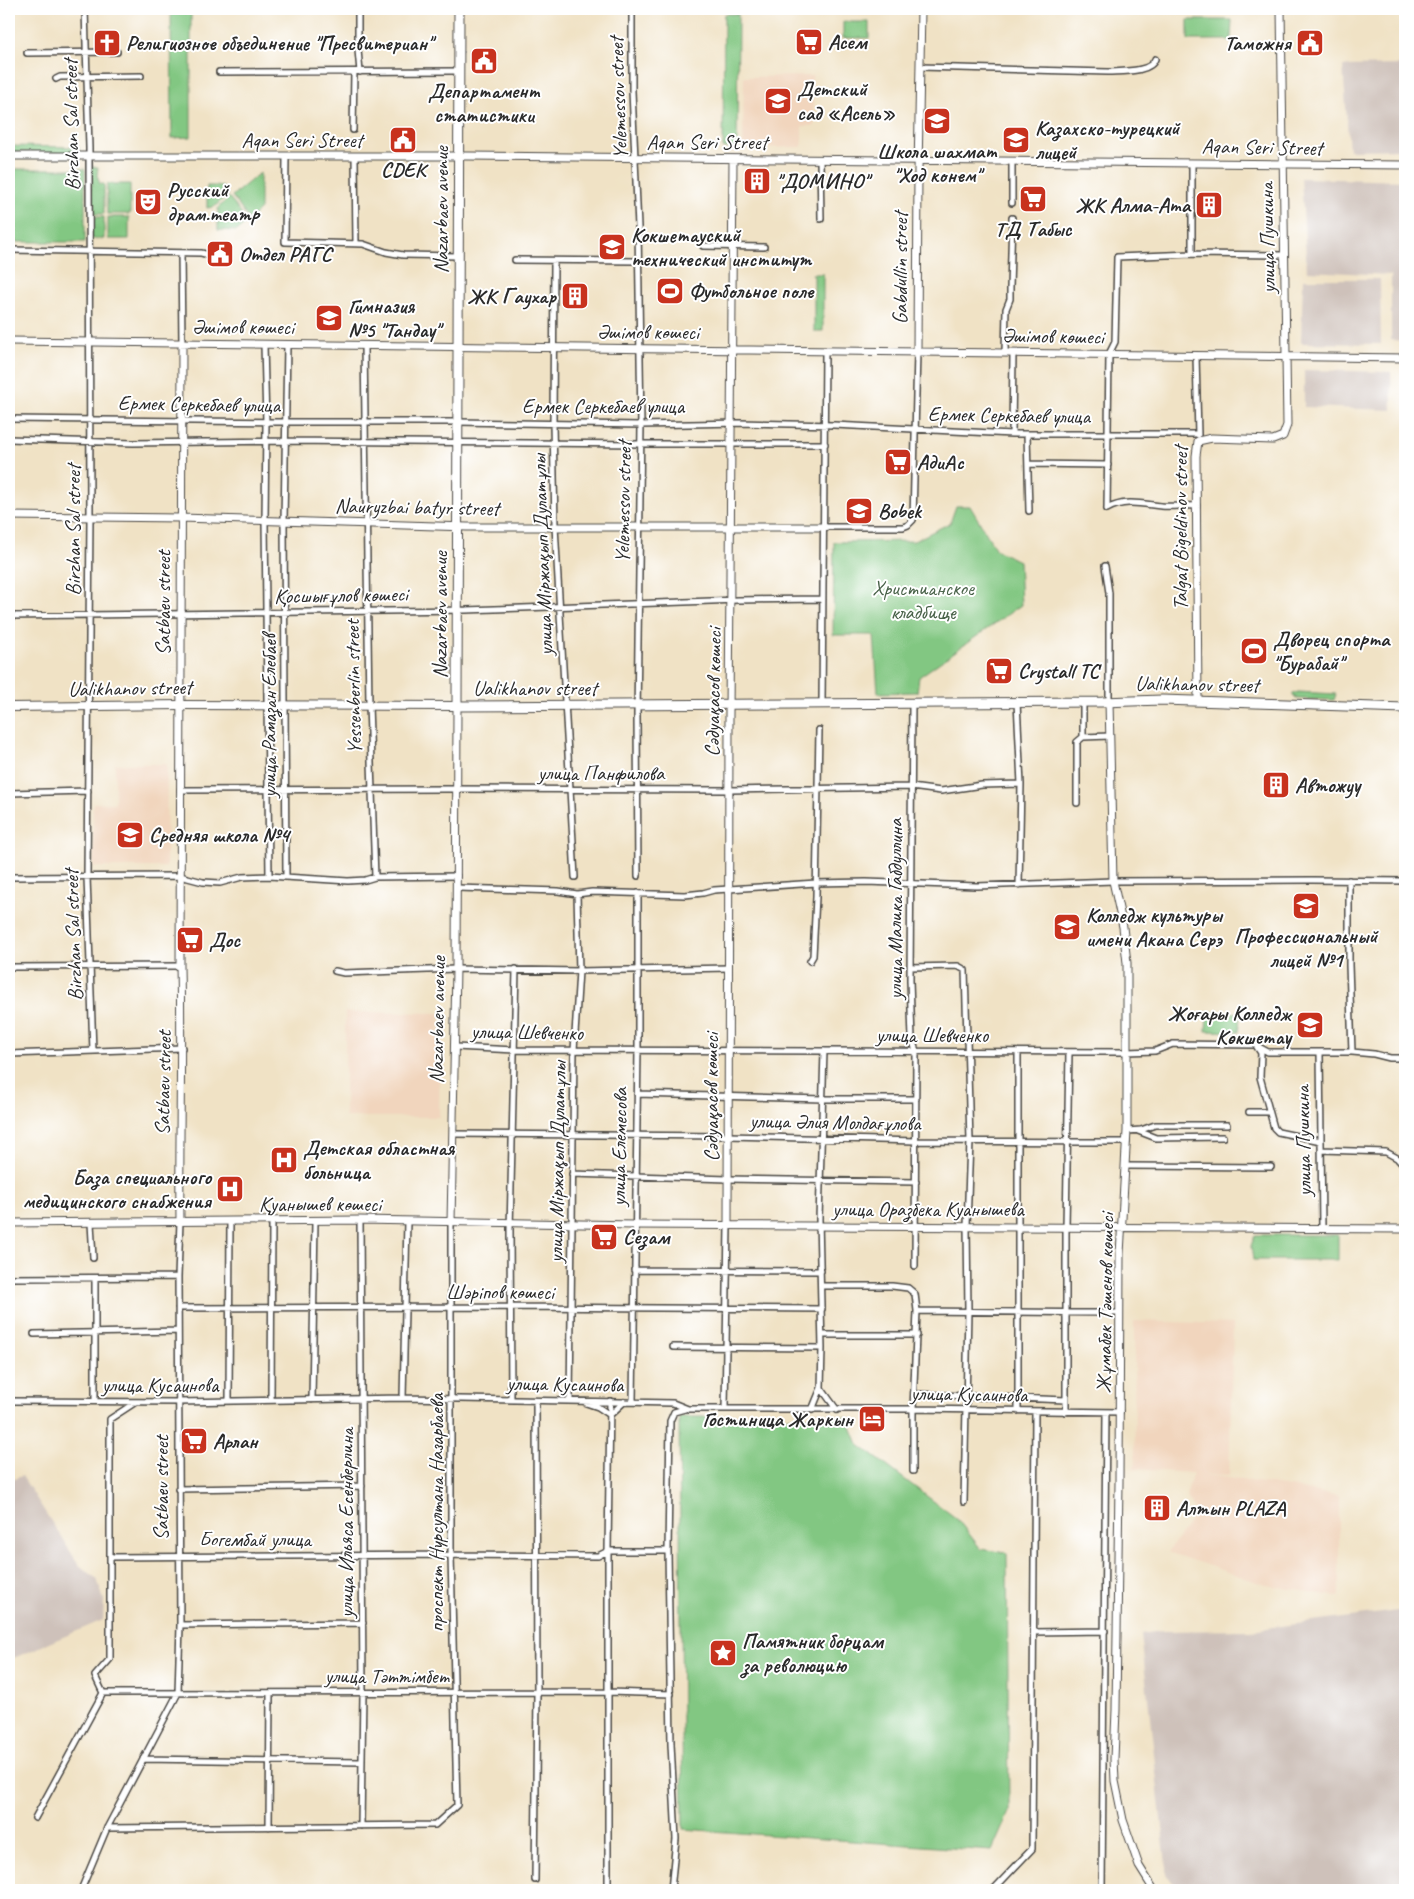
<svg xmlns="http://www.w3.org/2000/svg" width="1414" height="1899" font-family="Caveat,sans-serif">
<rect width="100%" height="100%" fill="#fff"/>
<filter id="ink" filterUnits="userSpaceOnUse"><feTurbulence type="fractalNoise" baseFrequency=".02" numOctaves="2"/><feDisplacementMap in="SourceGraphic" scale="10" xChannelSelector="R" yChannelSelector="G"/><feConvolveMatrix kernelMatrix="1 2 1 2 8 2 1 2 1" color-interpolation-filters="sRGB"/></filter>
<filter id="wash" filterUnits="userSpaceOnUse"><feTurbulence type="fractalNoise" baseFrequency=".0096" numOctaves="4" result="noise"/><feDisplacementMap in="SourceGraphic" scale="20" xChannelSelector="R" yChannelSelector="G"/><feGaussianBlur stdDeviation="1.12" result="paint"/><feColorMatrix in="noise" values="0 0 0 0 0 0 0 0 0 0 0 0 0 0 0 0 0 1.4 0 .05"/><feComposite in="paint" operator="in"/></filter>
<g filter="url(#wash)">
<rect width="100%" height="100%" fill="#f0e2c5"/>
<path fill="#f1d5bd" d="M 812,76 L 814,126 L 802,126 L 802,147 L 743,148 L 744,77 Z
M 115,764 L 167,764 L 166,867 L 93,867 L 93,803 L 115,803 Z
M 345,1012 L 440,1013 L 439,1117 L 345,1117 Z
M 1134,1321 L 1233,1324 L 1229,1476 L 1198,1474 L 1284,1486 L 1339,1496 L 1339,1597 L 1266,1585 L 1168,1552 L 1196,1514 L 1186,1495 L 1193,1473 L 1134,1469 L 1135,1459 Z"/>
<path fill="#cec1ba" d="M 1405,65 L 1405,149 L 1349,150 L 1343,66 Z
M 1301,178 L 1405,181 L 1405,341 L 1391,340 L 1391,275 L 1307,271 Z
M 1303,279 L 1380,279 L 1381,344 L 1301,343 Z
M 1304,370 L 1391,372 L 1392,410 L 1304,407 Z
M 22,1476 L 79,1565 L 97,1579 L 104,1600 L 103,1620 L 9,1660 L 9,1481 Z
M 1405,1610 L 1405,1890 L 1177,1890 L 1167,1874 L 1141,1634 L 1162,1631 L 1251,1630 Z"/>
<path fill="#82c782" stroke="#567956" d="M 171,9 L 191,9 L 191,137 L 172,138 Z
M 724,14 L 738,14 L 737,148 L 723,148 Z
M 1188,20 L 1232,20 L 1231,40 L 1188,40 Z
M 843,22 L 869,22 L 869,38 L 843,38 Z
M 9,146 L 79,147 L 79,153 L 11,152 Z
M 90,167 L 98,167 L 97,176 L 100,184 L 104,184 L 104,214 L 91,214 Z
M 9,169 L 85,169 L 85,242 L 9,242 Z
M 260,173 L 260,209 L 249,220 L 232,196 Z
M 107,184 L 130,184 L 130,214 L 107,214 Z
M 207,186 L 222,186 L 228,195 L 214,207 L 207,208 Z
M 229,197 L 247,222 L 237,231 L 218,230 L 218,208 Z
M 91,217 L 104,217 L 104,239 L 91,239 Z
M 108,217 L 129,217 L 129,239 L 108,239 Z
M 812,274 L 823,274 L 823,331 L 814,331 L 814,277 Z
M 956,506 L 970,506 L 996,550 L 1019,561 L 1021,605 L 919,677 L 917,692 L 878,693 L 874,635 L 833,635 L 834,542 L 914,541 L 950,523 Z
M 1298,692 L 1336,694 L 1334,700 L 1298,699 L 1293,696 L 1293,694 Z
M 1207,1012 L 1240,1013 L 1239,1032 L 1206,1031 Z
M 1255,1235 L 1338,1235 L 1338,1260 L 1253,1260 L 1251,1246 Z
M 679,1417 L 847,1417 L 858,1444 L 957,1519 L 981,1549 L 1007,1553 L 1009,1812 L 992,1851 L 683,1829 Z"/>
</g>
<g filter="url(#ink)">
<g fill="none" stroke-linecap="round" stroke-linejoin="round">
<g stroke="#494642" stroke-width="8">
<path id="street" d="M 85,9 L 89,148 L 90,517 L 87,877 L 93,1051
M 358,9 L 358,50 L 360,72
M 632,9 L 632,91 L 638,227 L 641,425 L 637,715 L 638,876
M 27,53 L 117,52
M 920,67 L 1108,72 C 1120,71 1151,73 1155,59
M 219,72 L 459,71
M 56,79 L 60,77 L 141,76
M 353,130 L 354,72
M 286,157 L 285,242 L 363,244 L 386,252 L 403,255 L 458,256
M 355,157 L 356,244
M 820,160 L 821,219
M 1192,163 L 1192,254
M 1012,203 L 1012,162
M 703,246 L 764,247
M 9,250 L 201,253 L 209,255
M 181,253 L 182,344
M 515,260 L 638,261
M 554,261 L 553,423 L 555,526 L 575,877
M 264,345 L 266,422 L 265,521 L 269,876
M 364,346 L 369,705 L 375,877
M 1005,353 L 1006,309 L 1010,299 L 1010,288 L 1012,218
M 1196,355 L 1198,435
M 9,419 L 285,422 L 458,422 L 641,425 L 739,423 L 834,425 L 1012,434 L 1198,434
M 1012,434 L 1013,353
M 1027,434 L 1029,511
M 9,439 L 133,443 L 285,441 L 640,444 L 825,444
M 1028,464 L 1108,465
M 1107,509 L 1109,354 L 1115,342 L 1117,257 L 1192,254 L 1285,255
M 1107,509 C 1125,499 1142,504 1161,506 C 1173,507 1185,505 1197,506
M 824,527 L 903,527 L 908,525 L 913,520 L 917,352
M 1105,566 L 1109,593 L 1109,701
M 9,616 L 466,610 L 738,600 L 823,599
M 1017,702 L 1021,784 L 1019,885
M 822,703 L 825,351
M 912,703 L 910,980 L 912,1039 L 916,1051 L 915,1266
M 1083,737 L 1083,702
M 180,790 L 447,789 L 730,790 L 911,787 L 941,791 L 982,785 L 1021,784
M 9,793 L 88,791
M 1077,803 L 1077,742 L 1083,737 L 1110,736
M 9,877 L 180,876 L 203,882 L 220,883 L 242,877 L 269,876 L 348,881 L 365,880 L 375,877 L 457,876
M 286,877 L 284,521 L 287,345
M 1349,880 L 1349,965 L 1352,1052
M 457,888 L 558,891 L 577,894 L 592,892 L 685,895 L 703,893 L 714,890 L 816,883 L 866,882 L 977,886 L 1113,881 L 1312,880 L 1405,881
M 810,961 L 813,956 L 816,897 L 819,730
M 14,967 L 180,966
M 910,967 L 958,966 L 965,970 L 970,1141 L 967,1226 L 968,1311 L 964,1502
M 335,971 L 344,973 L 456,969 L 579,971 L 729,968
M 455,1047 L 515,1050 L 1127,1052 L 1155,1051 L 1173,1044 L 1255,1045 L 1268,1052 L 1352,1052 L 1374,1054 L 1390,1058 L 1405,1058
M 1257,1047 L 1261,1053 L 1260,1077 L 1274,1128 L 1278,1132 L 1321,1141
M 1320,1052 L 1322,1228
M 9,1054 L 182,1048
M 637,1094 L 823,1099 L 916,1099
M 1249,1112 L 1268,1112
M 1127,1131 L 1141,1130 L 1155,1125 L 1227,1125
M 1138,1131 L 1156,1138 L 1223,1137
M 453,1134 L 728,1136 L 916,1141 L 1127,1142
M 1321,1150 L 1386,1152 L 1397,1158 L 1405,1167
M 1126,1166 L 1271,1167
M 572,1174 L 728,1179 L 916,1182
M 360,1220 L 363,1693 L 361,1826
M 91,1223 L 93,1258
M 634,1270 L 821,1271
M 9,1278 L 178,1277
M 95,1278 L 95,1401
M 821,1286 L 892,1286 L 908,1288 L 915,1294 L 917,1311 L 913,1409 L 913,1471
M 178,1308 L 511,1307 L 822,1309
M 917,1311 L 1119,1313
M 34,1334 L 178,1331
M 822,1335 L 917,1335
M 673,1347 L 822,1348
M 821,1388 L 837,1410
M 914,1394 L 1066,1400
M 403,1398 L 407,1221
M 271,1400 L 272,1222
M 312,1400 L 315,1221
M 511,1400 L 510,1230 L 516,969
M 9,1401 L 179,1402 L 403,1398 L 673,1403 L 688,1409 L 913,1409 L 1120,1412
M 229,1401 L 230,1221
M 570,1401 L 574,1050 L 579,971 L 577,894
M 633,1402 L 638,1050 L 638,893
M 586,1403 L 598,1407 L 610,1415 L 624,1402
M 725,1409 L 728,1226
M 812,1410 L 821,1388 L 822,1348 L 819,1219 L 824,1051
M 1018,1411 L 1018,1052
M 1066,1412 L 1066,1227 L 1069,1052
M 178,1489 L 362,1486
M 110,1557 L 451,1555 L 598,1556 L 608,1551 L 668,1551
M 180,1625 L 363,1623
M 1033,1632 L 1105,1631
M 103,1693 L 609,1692 L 671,1694
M 143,1759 L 362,1762
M 35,1818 L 103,1693 L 95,1676 L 110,1659 L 110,1419 L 136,1402
M 269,1827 L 270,1693
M 107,1828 L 435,1825 L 457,1805 L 451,1555 L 451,1222
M 535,1880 L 537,1692 L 536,1401
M 81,1890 L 107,1828 L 178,1693 L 180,1625 L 178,1277 L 180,1221
M 608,1890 L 608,1551 L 610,1401
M 671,1890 L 676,1839 L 671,1744 L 668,1551 L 670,1421 L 674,1412 L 685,1409
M 993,1890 L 1032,1849 L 1035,1411
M 1102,1890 L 1106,1412"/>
</g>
<g stroke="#494642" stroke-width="9">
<path id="secondary" d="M 9,156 L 469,156 L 1405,165
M 9,341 L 1405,358
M 917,352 L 918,171 L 921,9
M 9,516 L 181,518 L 467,527 L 824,527
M 1198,700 L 1196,456 L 1198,441 L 1212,438 L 1273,440 L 1283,436 L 1287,425 L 1281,9
M 1109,701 L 1113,881 L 1123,927 L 1127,963 L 1127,1131 L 1120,1254 L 1119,1482 L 1116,1710 L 1114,1759 L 1115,1781 L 1123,1820 L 1139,1866 L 1154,1890
M 180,1221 C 179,1136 182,1051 180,966 L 182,344
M 451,1222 L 456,969 L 457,706
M 9,1223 L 360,1220 L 634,1225 L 1405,1229
M 728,1226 L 729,715 L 733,159"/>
</g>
<g stroke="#494642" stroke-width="10">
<path id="primary" d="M 9,707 L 181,705 L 457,706"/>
</g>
<g stroke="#494642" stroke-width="11">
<path id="highway" d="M 459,9 L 457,706 L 1102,702 L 1162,700 L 1405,708"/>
</g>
<use href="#street" stroke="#fff" stroke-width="5"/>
<use href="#secondary" stroke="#fff" stroke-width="7"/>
<use href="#primary" stroke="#fff" stroke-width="8"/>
<use href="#highway" stroke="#fff" stroke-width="9"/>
</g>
</g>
<defs>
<g id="supermarket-square" transform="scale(1.4375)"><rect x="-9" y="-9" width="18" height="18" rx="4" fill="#c8321e" stroke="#fff"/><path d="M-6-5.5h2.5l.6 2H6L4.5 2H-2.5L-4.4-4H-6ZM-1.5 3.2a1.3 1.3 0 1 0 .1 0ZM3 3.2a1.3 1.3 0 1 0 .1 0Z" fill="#fff"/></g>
<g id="church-square" transform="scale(1.4375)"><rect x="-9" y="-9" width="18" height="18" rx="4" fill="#c8321e" stroke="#fff"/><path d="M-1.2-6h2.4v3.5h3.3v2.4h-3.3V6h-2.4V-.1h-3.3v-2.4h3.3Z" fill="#fff"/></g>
<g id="civic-square" transform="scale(1.4375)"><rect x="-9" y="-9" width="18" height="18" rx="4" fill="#c8321e" stroke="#fff"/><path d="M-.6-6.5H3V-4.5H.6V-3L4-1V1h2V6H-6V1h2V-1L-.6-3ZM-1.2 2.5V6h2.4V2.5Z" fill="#fff"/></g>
<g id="school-square" transform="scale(1.4375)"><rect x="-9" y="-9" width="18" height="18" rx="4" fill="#c8321e" stroke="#fff"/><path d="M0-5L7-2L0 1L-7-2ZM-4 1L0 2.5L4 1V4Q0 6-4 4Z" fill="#fff"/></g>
<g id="university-square" transform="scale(1.4375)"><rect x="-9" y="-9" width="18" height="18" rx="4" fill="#c8321e" stroke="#fff"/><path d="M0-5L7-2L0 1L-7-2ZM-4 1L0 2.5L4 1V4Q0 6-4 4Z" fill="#fff"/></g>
<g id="building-square" transform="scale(1.4375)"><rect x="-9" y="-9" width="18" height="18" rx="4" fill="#c8321e" stroke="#fff"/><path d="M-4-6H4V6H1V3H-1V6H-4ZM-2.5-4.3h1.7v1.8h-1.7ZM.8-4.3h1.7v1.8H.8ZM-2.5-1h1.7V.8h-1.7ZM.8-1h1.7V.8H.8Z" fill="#fff"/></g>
<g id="theatre-square" transform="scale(1.4375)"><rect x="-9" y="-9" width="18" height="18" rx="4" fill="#c8321e" stroke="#fff"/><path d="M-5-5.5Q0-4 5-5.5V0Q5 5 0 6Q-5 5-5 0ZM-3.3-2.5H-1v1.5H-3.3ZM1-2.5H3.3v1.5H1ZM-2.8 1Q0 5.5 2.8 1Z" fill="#fff"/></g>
<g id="stadium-square" transform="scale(1.4375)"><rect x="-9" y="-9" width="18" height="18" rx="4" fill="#c8321e" stroke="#fff"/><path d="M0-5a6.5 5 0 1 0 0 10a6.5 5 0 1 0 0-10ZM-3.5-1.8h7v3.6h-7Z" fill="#fff"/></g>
<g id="hospital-square" transform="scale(1.4375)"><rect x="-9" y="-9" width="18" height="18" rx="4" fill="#c8321e" stroke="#fff"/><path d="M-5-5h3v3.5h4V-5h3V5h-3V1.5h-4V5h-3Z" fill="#fff"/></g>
<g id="hotel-square" transform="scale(1.4375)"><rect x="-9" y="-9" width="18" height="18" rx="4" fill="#c8321e" stroke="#fff"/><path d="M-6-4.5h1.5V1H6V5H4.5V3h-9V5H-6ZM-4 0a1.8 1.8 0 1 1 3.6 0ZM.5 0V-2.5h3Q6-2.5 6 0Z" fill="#fff"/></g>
<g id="sight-square" transform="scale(1.4375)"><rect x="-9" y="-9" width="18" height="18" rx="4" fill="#c8321e" stroke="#fff"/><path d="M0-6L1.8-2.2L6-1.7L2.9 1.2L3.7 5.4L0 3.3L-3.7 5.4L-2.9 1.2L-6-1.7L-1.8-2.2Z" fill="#fff"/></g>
</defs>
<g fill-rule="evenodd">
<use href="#supermarket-square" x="809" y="42"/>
<use href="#church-square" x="107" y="43"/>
<use href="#civic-square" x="1310" y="43"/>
<use href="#civic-square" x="484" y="61"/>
<use href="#school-square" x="778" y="101"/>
<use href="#school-square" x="937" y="121"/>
<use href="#civic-square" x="403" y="140"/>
<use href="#university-square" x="1016" y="140"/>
<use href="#building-square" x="757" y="181"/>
<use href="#supermarket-square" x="1033" y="199"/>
<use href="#theatre-square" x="148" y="202"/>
<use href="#building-square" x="1209" y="205"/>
<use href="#university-square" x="612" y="247"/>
<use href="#civic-square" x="220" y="254"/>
<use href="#stadium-square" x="670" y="291"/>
<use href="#building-square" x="575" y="296"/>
<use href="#school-square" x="329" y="318"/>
<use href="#supermarket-square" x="898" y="462"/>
<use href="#school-square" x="859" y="511"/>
<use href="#stadium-square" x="1254" y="651"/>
<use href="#supermarket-square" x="999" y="671"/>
<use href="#building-square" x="1276" y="785"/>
<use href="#school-square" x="130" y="835"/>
<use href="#university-square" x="1306" y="906"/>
<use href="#university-square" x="1067" y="927"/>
<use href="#supermarket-square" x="190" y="940"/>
<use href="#university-square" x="1310" y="1025"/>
<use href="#hospital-square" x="284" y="1160"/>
<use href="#hospital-square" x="230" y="1189"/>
<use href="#supermarket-square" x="604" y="1237"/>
<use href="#hotel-square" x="872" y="1419"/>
<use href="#supermarket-square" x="194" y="1441"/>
<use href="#building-square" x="1157" y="1508"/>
<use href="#sight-square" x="723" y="1653"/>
</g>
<g text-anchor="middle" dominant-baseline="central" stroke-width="4" stroke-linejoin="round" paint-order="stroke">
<g font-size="21" font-weight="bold" fill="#2b2b2b" stroke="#fff" text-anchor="start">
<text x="828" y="42">Асем</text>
<text x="126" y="43">Религиозное объединение "Пресвитериан"</text>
<text x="1291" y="43" text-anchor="end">Таможня</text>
<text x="797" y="89">Детский<tspan x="797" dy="24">сад «Асель»</tspan></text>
<text x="484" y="91" text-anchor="middle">Департамент<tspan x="484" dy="24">статистики</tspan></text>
<text x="1035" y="128">Казахско-турецкий<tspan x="1035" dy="24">лицей</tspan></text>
<text x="937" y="151" text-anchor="middle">Школа шахмат<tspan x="937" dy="24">"Ход конем"</tspan></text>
<text x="403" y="170" text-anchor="middle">CDEK</text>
<text x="776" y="181">"ДОМИНО"</text>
<text x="167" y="190">Русский<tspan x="167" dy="24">драм.театр</tspan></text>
<text x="1190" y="205" text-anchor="end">ЖК Алма-Ата</text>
<text x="1033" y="229" text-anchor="middle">ТД Табыс</text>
<text x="631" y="235">Кокшетауский<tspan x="631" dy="24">технический институт</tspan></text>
<text x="239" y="254">Отдел РАГС</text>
<text x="689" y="291">Футбольное поле</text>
<text x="556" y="296" text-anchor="end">ЖК Гаухар</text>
<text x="348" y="306">Гимназия<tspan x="348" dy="24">№5 "Тандау"</tspan></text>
<text x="917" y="462">АдиАс</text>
<text x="878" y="511">Bobek</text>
<text x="1273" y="639">Дворец спорта<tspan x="1273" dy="24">"Бурабай"</tspan></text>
<text x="1018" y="671">Crystall TC</text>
<text x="1295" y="785">Автожуу</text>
<text x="149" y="835">Средняя школа №4</text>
<text x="1086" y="915">Колледж культуры<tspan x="1086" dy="24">имени Акана Серэ</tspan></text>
<text x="1306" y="936" text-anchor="middle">Профессиональный<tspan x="1306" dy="24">лицей №1</tspan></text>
<text x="209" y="940">Дос</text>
<text x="1291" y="1013" text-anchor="end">Жоғары Колледж<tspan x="1291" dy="24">Көкшетау</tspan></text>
<text x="303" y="1148">Детская областная<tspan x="303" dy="24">больница</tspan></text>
<text x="211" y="1177" text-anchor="end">База специального<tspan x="211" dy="24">медицинского снабжения</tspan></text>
<text x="623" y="1237">Сезам</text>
<text x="853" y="1419" text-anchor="end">Гостиница Жаркын</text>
<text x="213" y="1441">Арлан</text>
<text x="1176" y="1508">Алтын PLAZA</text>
<text x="742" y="1641">Памятник борцам<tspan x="742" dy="24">за революцию</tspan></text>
</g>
<g font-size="21" fill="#2b2b2b" stroke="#fff">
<text transform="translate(618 98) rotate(-92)">Yelemessov street</text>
<text transform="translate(71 125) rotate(-91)">Birzhan Sal street</text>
<text x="302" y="140">Aqan Seri Street</text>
<text x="707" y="142">Aqan Seri Street</text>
<text transform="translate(1262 147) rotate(1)">Aqan Seri Street</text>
<text transform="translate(441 210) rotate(-90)">Nazarbaev avenue</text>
<text transform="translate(1267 238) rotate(-91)">улица Пушкина</text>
<text transform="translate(900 268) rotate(-90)">Gabdullin street</text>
<text x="243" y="327">Әшімов көшесі</text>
<text x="648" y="332">Әшімов көшесі</text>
<text transform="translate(1053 336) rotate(1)">Әшімов көшесі</text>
<text transform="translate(199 404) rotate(1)">Ермек Серкебаев улица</text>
<text x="603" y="406">Ермек Серкебаев улица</text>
<text transform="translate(1009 415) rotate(1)">Ермек Серкебаев улица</text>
<text transform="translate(623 502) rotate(-89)">Yelemessov street</text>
<text transform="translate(417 507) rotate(1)">Nauryzbai batyr street</text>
<text transform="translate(1180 528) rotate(-90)">Talgat Bigeldinov street</text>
<text transform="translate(73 530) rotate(-90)">Birzhan Sal street</text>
<text transform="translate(542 555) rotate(-92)">улица Міржақып Дулатұлы</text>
<text transform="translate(341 595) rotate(-1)">Қосшығұлов көшесі</text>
<text transform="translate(163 603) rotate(-90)">Satbaev street</text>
<text transform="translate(440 615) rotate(-90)">Nazarbaev avenue</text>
<text transform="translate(1197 684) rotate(1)">Ualikhanov street</text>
<text transform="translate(353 687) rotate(-91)">Yessenberlin street</text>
<text transform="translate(130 688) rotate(-1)">Ualikhanov street</text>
<text x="535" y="688">Ualikhanov street</text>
<text transform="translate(713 692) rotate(-89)">Сәдуақасов көшесі</text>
<text transform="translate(269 716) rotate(-90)">улица Рамазан Елебаев</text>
<text x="601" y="773">улица Панфилова</text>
<text transform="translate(895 909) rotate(-90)">улица Малика Габдуллина</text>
<text transform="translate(73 935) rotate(-92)">Birzhan Sal street</text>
<text transform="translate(437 1020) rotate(-89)">Nazarbaev avenue</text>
<text transform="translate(527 1032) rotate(1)">улица Шевченко</text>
<text x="932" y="1035">улица Шевченко</text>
<text transform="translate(163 1083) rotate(-89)">Satbaev street</text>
<text transform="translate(711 1097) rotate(-90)">Сәдуақасов көшесі</text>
<text transform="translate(835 1122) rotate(1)">улица Әлия Молдағұлова</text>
<text transform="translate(1303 1141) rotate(-91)">улица Пушкина</text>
<text transform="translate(619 1147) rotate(-89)">улица Елемесова</text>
<text transform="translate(557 1162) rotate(-89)">улица Міржақып Дулатұлы</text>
<text x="320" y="1204">Қуанышев көшесі</text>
<text x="928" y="1209">улица Оразбека Куанышева</text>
<text x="500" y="1292">Шәріпов көшесі</text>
<text transform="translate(1105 1303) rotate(-89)">Жұмабек Тәшенов көшесі</text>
<text transform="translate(565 1384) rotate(1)">улица Кусаинова</text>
<text x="160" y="1385">улица Кусаинова</text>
<text transform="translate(969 1394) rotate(1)">улица Кусаинова</text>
<text transform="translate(161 1488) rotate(-90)">Satbaev street</text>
<text transform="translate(436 1513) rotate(-90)">проспект Нурсултана Назарбаева</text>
<text transform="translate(346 1523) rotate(-90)">улица Ильяса Есенберлина</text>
<text x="255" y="1539">Богембай улица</text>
<text x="387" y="1676">улица Тәттімбет</text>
</g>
<g font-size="21" fill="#496249" stroke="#fff">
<text x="923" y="588">Христианское<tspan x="923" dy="24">кладбище</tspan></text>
</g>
</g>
<rect width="1414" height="1899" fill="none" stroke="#fff" stroke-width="30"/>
</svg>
